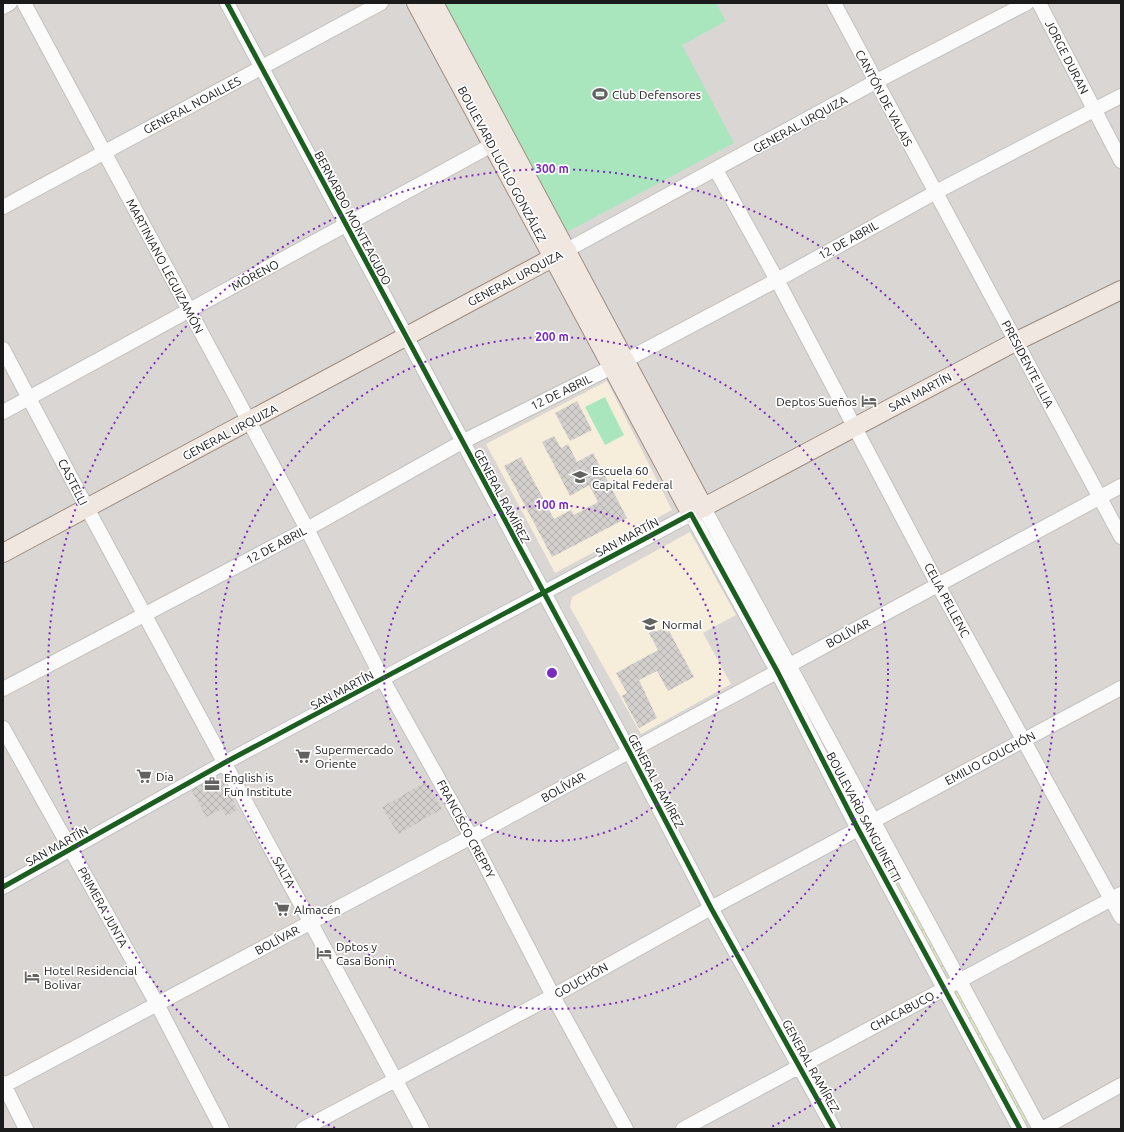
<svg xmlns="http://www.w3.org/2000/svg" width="1124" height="1132" font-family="Ubuntu,sans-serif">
<defs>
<pattern id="grass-dots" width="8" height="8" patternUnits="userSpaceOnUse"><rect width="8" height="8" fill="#e1eabd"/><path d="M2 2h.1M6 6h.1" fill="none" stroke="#c0c8a2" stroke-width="1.8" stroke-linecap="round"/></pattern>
<pattern id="building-cross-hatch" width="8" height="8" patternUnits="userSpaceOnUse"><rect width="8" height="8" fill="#d3cfcc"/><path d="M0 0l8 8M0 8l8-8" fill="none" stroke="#b5b1af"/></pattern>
</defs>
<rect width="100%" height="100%" fill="#eae6e2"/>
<path fill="#d9d6d4" d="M 3,3 L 1121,3 L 1121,1129 L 3,1129 Z"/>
<path fill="#f6eedb" d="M 607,381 L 672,510 L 555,573 L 486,444 Z
M 690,532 L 736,615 L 703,633 L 731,684 L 641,734 L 570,607 L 572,597 Z"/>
<path fill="url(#grass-dots)" d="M 794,685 L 862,811 L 856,814 L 788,688 Z
M 877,843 L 946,969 L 940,972 L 872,845 Z
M 959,992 L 1028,1119 L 1022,1122 L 953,995 Z"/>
<path fill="#a9e6bd" d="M 444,3 L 716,3 L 726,21 L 682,45 L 734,143 L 567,232 Z
M 605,397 L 624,435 L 605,445 L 585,407 Z"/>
<path fill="url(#building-cross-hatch)" d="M 577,401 L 592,430 L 570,441 L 555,413 Z
M 554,436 L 561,448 L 568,444 L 577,462 L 593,453 L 627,518 L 552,557 L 504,466 L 521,457 L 554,519 L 571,510 L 574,515 L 598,502 L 589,485 L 570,496 L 542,442 Z
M 663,628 L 666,632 L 669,631 L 694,677 L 668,691 L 657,671 L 639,680 L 657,718 L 639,728 L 622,696 L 627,693 L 616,673 L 658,650 L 649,633 L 654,630 L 656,632 Z
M 213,777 L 222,780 L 238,810 L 226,816 L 222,809 L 206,817 L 191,789 Z
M 426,782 L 442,809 L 398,834 L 382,807 Z"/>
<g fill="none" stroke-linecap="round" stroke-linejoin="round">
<g stroke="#c2c1bf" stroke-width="16">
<path id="minor" d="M 24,3 L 307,529 L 383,680 L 471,837 L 553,996 L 626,1129
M 227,3 L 629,751 L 711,908 L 834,1129
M 834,3 L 1121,537
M 1039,3 L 1121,161
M 3,7 L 10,3
M 716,170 L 777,280 L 938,585 L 1121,917
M 3,207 L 381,3
M 567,250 L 875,82 L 1027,3
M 3,349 L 87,508 L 422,1129
M 3,412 L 501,140
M 704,508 L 1040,1129
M 3,689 L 307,529 L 462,442 L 626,360 L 777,280 L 936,192 L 1121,96
M 3,728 L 157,1004 L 222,1129
M 3,887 L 224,763 L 691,514 L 777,671 L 858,829 L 1020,1129
M 3,1083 L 26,1129
M 3,1086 L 471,837 L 1121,486
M 303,1129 L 553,996 L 711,908 L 1121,688
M 683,1129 L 1121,894
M 1042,1129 L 1121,1085"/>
</g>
<g stroke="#9f8d80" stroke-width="20">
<path id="major" d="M 416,3 L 691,514 L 1015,342 L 1121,290
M 434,3 L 704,508
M 3,553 L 567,250"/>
</g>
<use href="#minor" stroke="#fcfbfb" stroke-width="14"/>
<use href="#major" stroke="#f0e7e1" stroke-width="18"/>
<g stroke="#fff" stroke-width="8">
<path id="cycleway" d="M 227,3 L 629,751 L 711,908 L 834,1129
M 3,887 L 224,763 L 691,514 L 777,671 L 858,829 L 1020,1129"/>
</g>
<use href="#cycleway" stroke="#1b5e20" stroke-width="5"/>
</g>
<g fill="none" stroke="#7b2cbf" stroke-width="2" stroke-dasharray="2 4">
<circle cx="552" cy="673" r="168"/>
<circle cx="552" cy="673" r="336"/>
<path d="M335 1128A504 504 0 1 1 769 1128"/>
</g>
<defs>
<g id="stadium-bare" transform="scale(1.2)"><path d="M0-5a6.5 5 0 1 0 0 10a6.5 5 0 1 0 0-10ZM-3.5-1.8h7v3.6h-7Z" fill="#636261" stroke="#fff" stroke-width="2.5" paint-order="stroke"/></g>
<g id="hotel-bare" transform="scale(1.2)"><path d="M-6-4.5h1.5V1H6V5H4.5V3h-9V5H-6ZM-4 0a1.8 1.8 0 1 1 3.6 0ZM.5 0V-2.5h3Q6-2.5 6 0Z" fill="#636261" stroke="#fff" stroke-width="2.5" paint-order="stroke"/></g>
<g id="school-bare" transform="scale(1.2)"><path d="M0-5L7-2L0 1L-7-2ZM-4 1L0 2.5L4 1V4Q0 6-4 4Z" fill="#636261" stroke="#fff" stroke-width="2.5" paint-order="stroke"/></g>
<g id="supermarket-bare" transform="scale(1.2)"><path d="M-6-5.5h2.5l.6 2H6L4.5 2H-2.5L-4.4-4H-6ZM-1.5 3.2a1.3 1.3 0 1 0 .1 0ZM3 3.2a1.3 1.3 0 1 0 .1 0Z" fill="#636261" stroke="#fff" stroke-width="2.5" paint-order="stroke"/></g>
<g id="office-bare" transform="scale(1.2)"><path d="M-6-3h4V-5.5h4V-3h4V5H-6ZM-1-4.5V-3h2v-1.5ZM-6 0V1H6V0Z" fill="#636261" stroke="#fff" stroke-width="2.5" paint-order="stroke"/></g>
</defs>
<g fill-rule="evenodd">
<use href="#stadium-bare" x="600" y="94"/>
<use href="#hotel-bare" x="869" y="401"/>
<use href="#school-bare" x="580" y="477"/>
<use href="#school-bare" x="650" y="624"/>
<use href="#supermarket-bare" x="303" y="756"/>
<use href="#supermarket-bare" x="144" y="776"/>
<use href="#office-bare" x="212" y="784"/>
<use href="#supermarket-bare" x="282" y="909"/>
<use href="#hotel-bare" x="324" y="953"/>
<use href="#hotel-bare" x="32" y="977"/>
</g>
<g text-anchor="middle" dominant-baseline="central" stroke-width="3.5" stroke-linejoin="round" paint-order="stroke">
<g font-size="12" fill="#1b1b1b" stroke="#fff">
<text transform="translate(1067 57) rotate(63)">JORGE DURAN</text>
<text transform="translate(884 98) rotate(62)">CANTÓN DE VALAIS</text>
<text transform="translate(192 105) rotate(-28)">GENERAL NOAILLES</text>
<text transform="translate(800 124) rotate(-29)">GENERAL URQUIZA</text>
<text transform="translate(502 164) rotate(62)">BOULEVARD LUCILO GONZÁLEZ</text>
<text transform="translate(353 218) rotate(62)">BERNARDO MONTEAGUDO</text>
<text transform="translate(848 240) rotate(-29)">12 DE ABRIL</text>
<text transform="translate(165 266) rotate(62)">MARTINIANO LEGUIZAMÓN</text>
<text transform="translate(255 275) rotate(-28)">MORENO</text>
<text transform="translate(515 278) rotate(-28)">GENERAL URQUIZA</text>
<text transform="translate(1028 364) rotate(62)">PRESIDENTE ILLIA</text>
<text transform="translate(561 392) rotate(-26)">12 DE ABRIL</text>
<text transform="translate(920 392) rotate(-28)">SAN MARTÍN</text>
<text transform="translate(230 432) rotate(-28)">GENERAL URQUIZA</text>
<text transform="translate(73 482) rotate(63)">CASTELLI</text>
<text transform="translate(502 496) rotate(62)">GENERAL RAMÍREZ</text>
<text transform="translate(627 537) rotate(-28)">SAN MARTÍN</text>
<text transform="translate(276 545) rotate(-28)">12 DE ABRIL</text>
<text transform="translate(947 600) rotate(62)">CELIA PELLENC</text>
<text transform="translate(848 633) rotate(-28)">BOLÍVAR</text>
<text transform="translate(342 690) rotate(-28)">SAN MARTÍN</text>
<text transform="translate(990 758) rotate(-28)">EMILIO GOUCHÓN</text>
<text transform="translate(656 781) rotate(62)">GENERAL RAMÍREZ</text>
<text transform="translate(563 787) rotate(-29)">BOLÍVAR</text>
<text transform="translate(864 817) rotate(62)">BOULEVARD SANGUINETTI</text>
<text transform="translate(466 829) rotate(62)">FRANCISCO CREPPY</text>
<text transform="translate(57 846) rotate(-29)">SAN MARTÍN</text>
<text transform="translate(284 872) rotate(61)">SALTA</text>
<text transform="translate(103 907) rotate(61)">PRIMERA JUNTA</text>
<text transform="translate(277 940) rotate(-28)">BOLÍVAR</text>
<text transform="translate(581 980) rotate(-29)">GOUCHÓN</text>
<text transform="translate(902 1011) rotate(-28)">CHACABUCO</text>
<text transform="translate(811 1066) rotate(61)">GENERAL RAMÍREZ</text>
</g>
<g font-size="12" fill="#1b1b1b" stroke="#fff" text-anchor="start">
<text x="612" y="94">Club Defensores</text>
<text x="857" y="401" text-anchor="end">Deptos Sueños</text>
<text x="592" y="470">Escuela 60<tspan x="592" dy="14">Capital Federal</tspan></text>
<text x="662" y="624">Normal</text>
<text x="315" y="749">Supermercado<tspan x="315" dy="14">Oriente</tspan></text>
<text x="156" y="776">Dia</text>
<text x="224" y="777">English is<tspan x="224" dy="14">Fun Institute</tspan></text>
<text x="294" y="909">Almacén</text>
<text x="336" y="946">Dptos y<tspan x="336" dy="14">Casa Bonin</tspan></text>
<text x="44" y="970">Hotel Residencial<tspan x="44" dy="14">Bolivar</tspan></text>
</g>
</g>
<circle cx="552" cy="673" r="6" fill="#7b2cbf" stroke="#fff" stroke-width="2"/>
<g font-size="12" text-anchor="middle" font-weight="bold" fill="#7b2cbf" stroke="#fff" stroke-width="3.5" stroke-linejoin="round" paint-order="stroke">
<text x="552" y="173">300 m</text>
<text x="552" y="341">200 m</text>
<text x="552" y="509">100 m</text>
</g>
<rect width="1124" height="1132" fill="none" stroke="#1b1b1b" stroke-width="8"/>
</svg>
